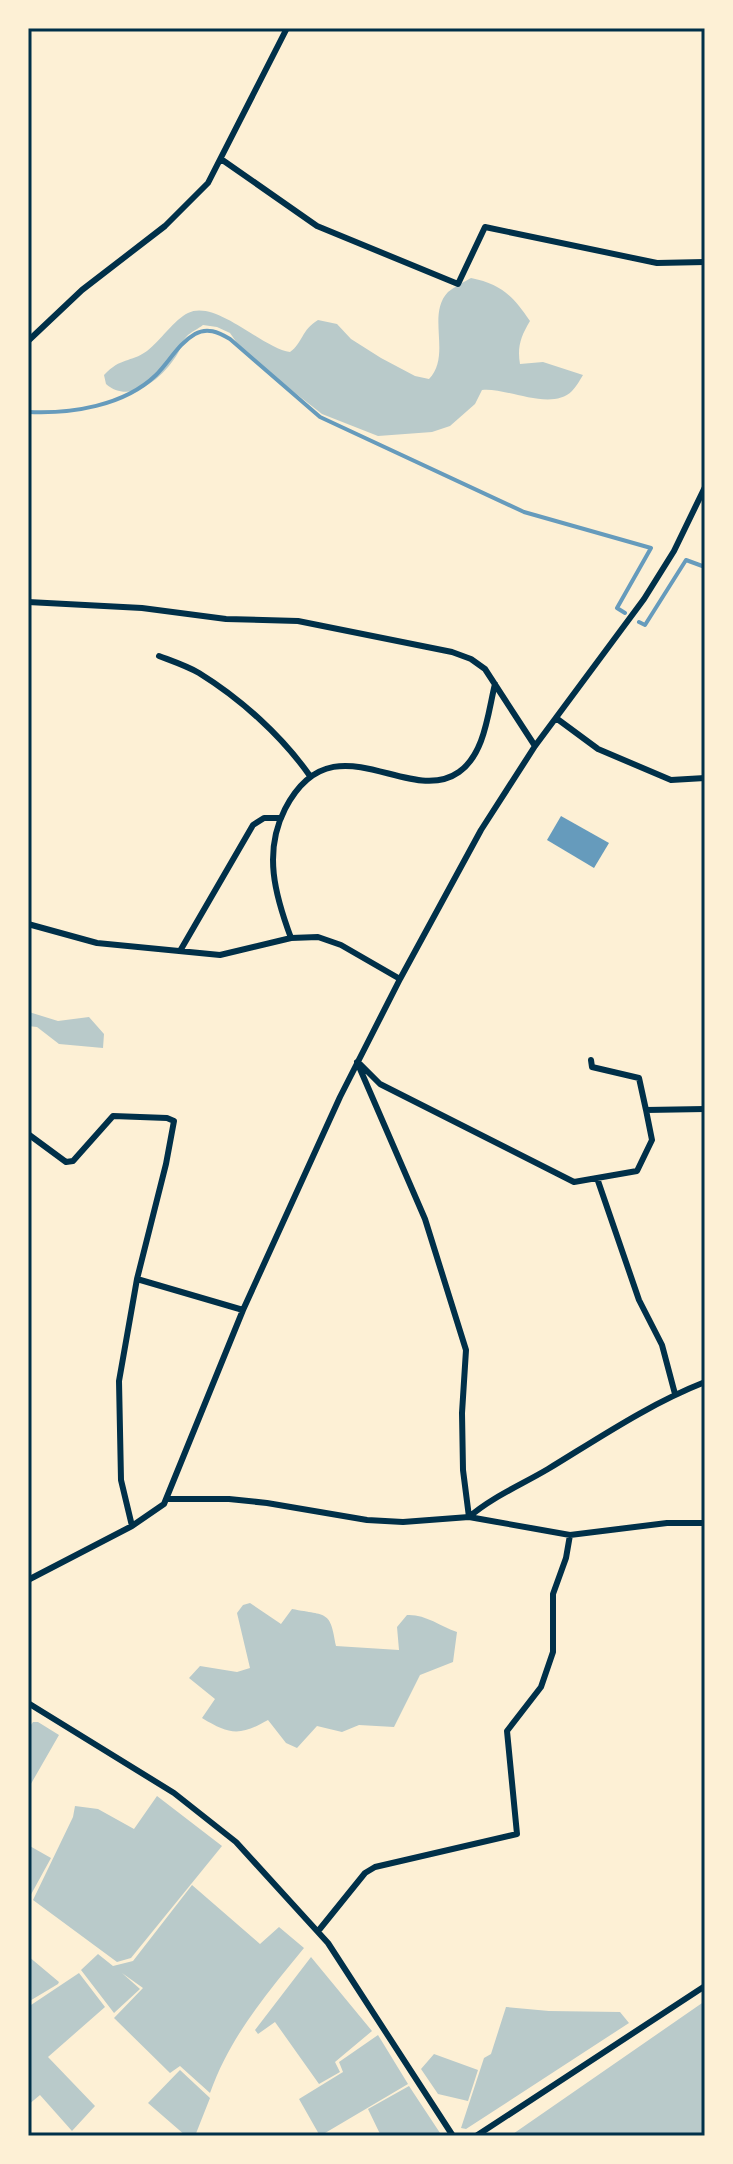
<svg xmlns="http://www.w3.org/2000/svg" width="733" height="2164" font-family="'Asap Condensed',sans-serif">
<rect width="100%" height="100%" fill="#fdf0d5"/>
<path fill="#b9caca" d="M 471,278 C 501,284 513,296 530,321 C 521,336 517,347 520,364 L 543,362 L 583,375 C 580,380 576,387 572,391 C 551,412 506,387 482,390 L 475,404 L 450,426 L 432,432 L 378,436 L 322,414 L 244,353 L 230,333 L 217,327 L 203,325 C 198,329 191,332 187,336 C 182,341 181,348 178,353 C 164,377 131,406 106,384 L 104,375 C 121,357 130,363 147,351 C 160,341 175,319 188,313 C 216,299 262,348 290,352 C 303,343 301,330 318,320 L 337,324 L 351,339 L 381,358 L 415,376 L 429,379 C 452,355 426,315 448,292 C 454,287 464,282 471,278 Z
M 28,1008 L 29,1012 L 58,1021 L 89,1017 L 104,1034 L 103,1048 L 59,1044 L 37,1027 L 28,1026 Z
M 250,1603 L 281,1624 L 292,1609 C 328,1616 330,1610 336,1646 L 399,1650 L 397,1627 L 407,1615 C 425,1614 440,1626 457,1632 L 453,1662 L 420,1675 L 394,1727 L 359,1725 L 342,1732 L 317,1726 L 297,1748 L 286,1743 L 268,1720 C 240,1736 230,1735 202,1718 L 215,1699 L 189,1678 L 200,1666 L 237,1672 L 250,1668 L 237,1613 L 243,1605 Z
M 33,1722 L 38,1722 L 59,1735 L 28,1789 L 28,1729 Z
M 157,1796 L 222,1846 L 131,1958 L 117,1962 L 33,1900 L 73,1817 L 75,1806 L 98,1809 L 134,1829 Z
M 28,1845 L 51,1858 L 28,1900 Z
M 192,1885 L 260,1944 L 279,1927 L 304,1948 C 265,1996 231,2035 210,2093 L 180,2066 L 170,2073 L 114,2018 L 143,1988 L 122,1973 L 140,1989 L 114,2013 L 81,1970 L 98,1954 L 113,1966 L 133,1961 Z
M 28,1956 L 59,1982 L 58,1984 L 28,2002 Z
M 311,1957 L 372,2031 L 335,2062 L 340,2072 L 319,2084 L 275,2022 L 258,2034 L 255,2030 Z
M 79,1973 L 105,2007 L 48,2057 L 95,2106 L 72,2131 L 40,2095 L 28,2105 L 28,2007 Z
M 705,2001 L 705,2126 L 701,2136 L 510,2136 Z
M 506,2007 L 549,2011 L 620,2012 L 629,2023 L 466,2129 L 461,2128 L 484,2058 L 491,2054 Z
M 378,2035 L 408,2084 L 320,2136 L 299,2099 L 343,2072 L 339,2062 Z
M 434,2054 L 478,2070 L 468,2101 L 438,2094 L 421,2069 Z
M 180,2070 L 210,2098 L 195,2136 L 186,2136 L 148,2103 Z
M 409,2086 L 442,2136 L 381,2136 L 368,2109 Z"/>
<path fill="#669bbc" d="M 561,816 L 609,843 L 594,868 L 547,840 Z"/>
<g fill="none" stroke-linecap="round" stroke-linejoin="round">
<path stroke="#669bbc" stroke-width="4" d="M 28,412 C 71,414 124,406 156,375 C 169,362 179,343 195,334 C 207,327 218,332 230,339 L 320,417 L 524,512 L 651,548 L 617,608 L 625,613
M 639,622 L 645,625 L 686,560 L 705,567"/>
<path stroke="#003049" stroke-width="6" d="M 221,159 L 317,226 L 458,284 L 485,227 L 657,263 L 705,262
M 28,341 L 82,290 L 165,226 L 208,183 L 287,28
M 28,602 L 142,608 L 226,619 L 298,621 L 452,652 L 471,659 L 485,669 L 535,746
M 159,656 C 172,661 187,666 199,673 C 241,699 282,736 310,776
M 556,718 L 598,749 L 671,780 L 705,778
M 28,924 L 97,943 L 220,955 L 291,938 L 318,937 L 341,945 L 400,979
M 291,938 C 275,895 263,852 285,809 C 333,716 408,808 459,772 C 485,754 488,712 495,684
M 180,951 L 253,825 L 264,818 L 281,818
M 591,1060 L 592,1067 L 639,1078 L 646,1110 L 705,1109
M 357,1062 L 425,1219 L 466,1350 L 462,1413 L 463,1470 L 469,1517
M 360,1064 L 380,1084 L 574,1182 L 637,1171 L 652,1140 L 646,1110
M 28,1134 L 66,1162 L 73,1161 L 113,1116 L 167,1118 L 174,1121 L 166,1164 L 137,1279 L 119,1381 L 121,1480 L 132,1526
M 597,1178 L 639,1300 L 662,1345 L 675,1394
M 137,1279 L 243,1310
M 167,1499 L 229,1499 L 267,1503 L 367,1520 L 403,1522 L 469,1517 L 570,1535 L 667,1523 L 705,1523
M 469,1517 C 492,1497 521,1485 548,1469 C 599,1438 649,1404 705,1382
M 28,1580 L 132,1526 L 164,1504 L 243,1310 L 340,1097 L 400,979 L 481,830 L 535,746 L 644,599 L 674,551 L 705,487
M 28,1703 L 174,1793 L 236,1842 L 328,1943 L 453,2136
M 319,1930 L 365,1873 L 375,1867 L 517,1834 L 507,1731 L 541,1687 L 553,1652 L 553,1594 L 566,1558 L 570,1535
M 476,2136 L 705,1986"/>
</g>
<rect width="733" height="2164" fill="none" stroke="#fdf0d5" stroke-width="60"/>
<rect x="30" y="30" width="673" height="2104" fill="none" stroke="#003049" stroke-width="3"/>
</svg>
